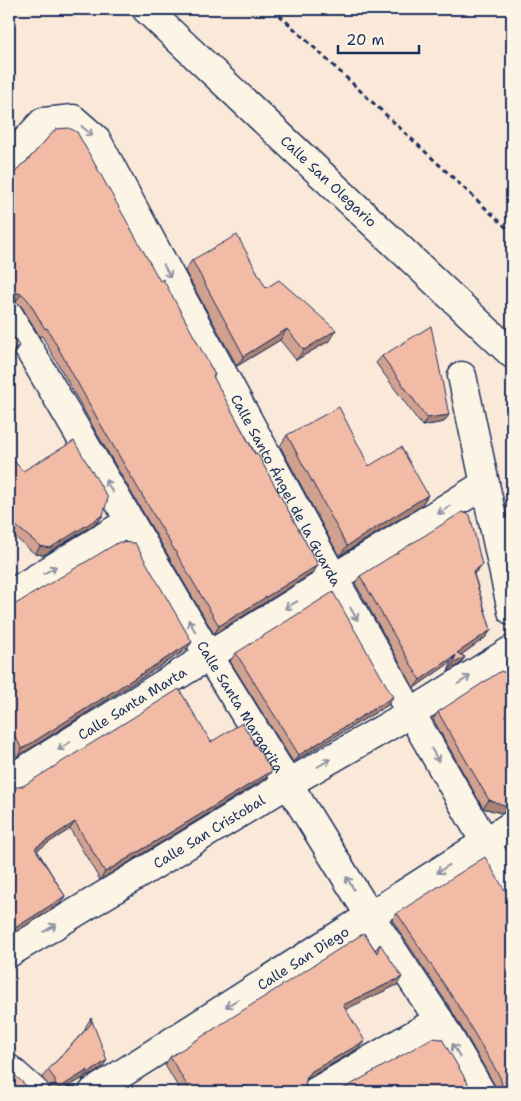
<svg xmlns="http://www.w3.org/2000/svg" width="521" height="1101" font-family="'Shantell Sans',sans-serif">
<rect width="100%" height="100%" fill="#fae9d8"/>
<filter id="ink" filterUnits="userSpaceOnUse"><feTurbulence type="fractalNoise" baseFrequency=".02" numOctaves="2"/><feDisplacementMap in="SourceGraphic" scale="10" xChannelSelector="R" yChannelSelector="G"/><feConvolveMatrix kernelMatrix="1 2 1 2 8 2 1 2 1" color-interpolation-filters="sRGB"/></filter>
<g filter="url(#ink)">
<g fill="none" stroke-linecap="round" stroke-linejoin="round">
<g stroke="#1b2f5e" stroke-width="31">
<g id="street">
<path id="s1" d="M 146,9 L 512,354"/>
<path id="s2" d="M 9,159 L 43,122 L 73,119 L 96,139 L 334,579 L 512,889"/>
<path id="s3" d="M 9,315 L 209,656 L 370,916 L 439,1020 L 481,1092"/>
<path d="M 462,376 L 512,611"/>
<path d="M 9,595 L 130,521"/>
<path id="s4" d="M 9,780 L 485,484"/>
<path id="s5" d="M 9,953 L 289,783 L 411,713 L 512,650"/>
<path d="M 9,1069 L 35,1092"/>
<path id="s6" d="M 93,1092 L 512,825"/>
<path d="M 315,1092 L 439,1020"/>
</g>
</g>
<path stroke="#1b2f5e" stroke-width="3" stroke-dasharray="5 4" stroke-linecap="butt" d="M 273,9 L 512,233"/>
<use href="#street" stroke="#fcf5e5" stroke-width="28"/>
</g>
<path fill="#d0a18f" stroke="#1b2f5e" d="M 9,180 L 160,281 L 215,375 L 213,378 L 318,565 L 313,573 L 214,634 L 96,432 L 42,336 L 40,337 L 22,307 L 16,301 Z
M 192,260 L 266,288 L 329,341 L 296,360 L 280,340 L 237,366 L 185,271 Z
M 382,356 L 444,422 L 422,426 L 376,363 Z
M 287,435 L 369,466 L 428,495 L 421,506 L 339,556 L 280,446 Z
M 9,456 L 23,471 L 103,515 L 98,522 L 44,555 L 35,554 L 9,532 Z
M 476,572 L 474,574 L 491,630 L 486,637 L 461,655 L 465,657 L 460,664 L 448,672 L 451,662 L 414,688 L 355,583 L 360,576 Z
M 9,608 L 187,649 L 17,757 L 9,743 Z
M 236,653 L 388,705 L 293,762 L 230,661 Z
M 512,697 L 512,810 L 511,809 L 501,813 L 483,808 L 433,719 L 438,712 Z
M 211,742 L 266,778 L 100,880 L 70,829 L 37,850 L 65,896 L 60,904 L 9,791 Z
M 512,839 L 512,858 L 506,847 Z
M 504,889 L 509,895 L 512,1092 L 497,1092 L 494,1084 L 452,1011 L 392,920 L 397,913 Z
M 380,944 L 397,985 L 345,1009 L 359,1048 L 307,1079 L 305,1084 L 307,1092 L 181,1092 L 165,1065 L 170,1057 L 375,950 Z
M 91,1018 L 102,1068 L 82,1081 L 83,1078 L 59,1092 L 50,1092 L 50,1087 L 42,1078 L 48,1070 L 85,1030 L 86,1026 Z"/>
<path fill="#a98374" stroke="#1b2f5e" d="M 14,292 L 22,294 L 16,301 L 9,300 L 9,293 Z
M 287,329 L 280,340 L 237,366 L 244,356 Z
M 336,330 L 329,341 L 296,360 L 304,350 Z
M 19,346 L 13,354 L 9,356 L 9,352 Z
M 449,415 L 444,422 L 422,426 L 427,418 Z
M 428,495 L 421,506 L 339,556 L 347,546 Z
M 103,515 L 98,522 L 44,555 L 35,554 L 40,546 Z
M 318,565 L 313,573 L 214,634 L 219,626 Z
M 482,565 L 476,572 L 467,579 L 473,572 Z
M 491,630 L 486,637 L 454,660 L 457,653 Z
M 192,642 L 187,649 L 17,757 L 22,749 Z
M 456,655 L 451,662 L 414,688 L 420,680 Z
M 465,657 L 460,664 L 448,672 L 453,664 Z
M 393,697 L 388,705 L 293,762 L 299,755 Z
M 272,771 L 266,778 L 100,880 L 105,872 Z
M 489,800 L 512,804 L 512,810 L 511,809 L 501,813 L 483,808 Z
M 75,822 L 70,829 L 30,855 L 35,848 Z
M 65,896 L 60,904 L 9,936 L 9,932 Z
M 402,977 L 397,985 L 338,1013 L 343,1005 Z
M 365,1041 L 359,1048 L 307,1079 L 301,1085 L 312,1071 Z
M 107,1060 L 102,1068 L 82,1081 L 88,1074 Z
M 88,1070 L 83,1078 L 59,1092 L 56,1092 L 59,1088 Z"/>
<path fill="#f2bba6" stroke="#1b2f5e" d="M 69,128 L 77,132 L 160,281 L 163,279 L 215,375 L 213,376 L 255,454 L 257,453 L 318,565 L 219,626 L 101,425 L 47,328 L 45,329 L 28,300 L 22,294 L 14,292 L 9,293 L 9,180 L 21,165 L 26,162 L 56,129 Z
M 237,235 L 266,288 L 279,280 L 336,330 L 304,350 L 287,329 L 244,356 L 192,260 Z
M 431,326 L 449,415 L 427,418 L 382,356 Z
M 9,329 L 19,346 L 9,352 Z
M 339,407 L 369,466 L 401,447 L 428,495 L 347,546 L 287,435 Z
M 74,441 L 108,498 L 103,515 L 50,548 L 40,546 L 9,520 L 9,456 L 23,471 Z
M 462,512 L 470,515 L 482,565 L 473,572 L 491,630 L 457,653 L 465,657 L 453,664 L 456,655 L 420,680 L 360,576 Z
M 119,542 L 135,543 L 192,642 L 22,749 L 9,726 L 9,608 Z
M 333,592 L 393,697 L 299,755 L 236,653 Z
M 501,671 L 507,674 L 512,697 L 512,804 L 507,806 L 489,800 L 438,712 Z
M 179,689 L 211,742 L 242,723 L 272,771 L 105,872 L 75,822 L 35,848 L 65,896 L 9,932 L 9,791 L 13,788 L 23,786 Z
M 485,857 L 504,889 L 509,895 L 512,896 L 512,1092 L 500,1092 L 502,1085 L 500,1077 L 457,1004 L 397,913 Z
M 364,933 L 377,953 L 380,944 L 402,977 L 343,1005 L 365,1041 L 312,1071 L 307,1077 L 305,1084 L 307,1092 L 191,1092 L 170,1057 Z
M 91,1018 L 107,1060 L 88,1074 L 88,1070 L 59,1088 L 55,1085 L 55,1079 L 48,1070 L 91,1024 Z
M 432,1038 L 442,1039 L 473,1092 L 338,1092 Z
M 9,1070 L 33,1092 L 9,1092 Z
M 125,1086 L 128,1092 L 115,1092 Z"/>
<defs><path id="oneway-shaft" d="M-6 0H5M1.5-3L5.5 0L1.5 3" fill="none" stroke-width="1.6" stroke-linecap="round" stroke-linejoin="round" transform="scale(1.25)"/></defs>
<g stroke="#8c92a2">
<use href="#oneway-shaft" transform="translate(87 131) rotate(41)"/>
<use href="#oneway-shaft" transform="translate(167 271) rotate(62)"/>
<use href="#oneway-shaft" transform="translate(109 486) rotate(-121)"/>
<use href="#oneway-shaft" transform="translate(444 510) rotate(148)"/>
<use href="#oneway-shaft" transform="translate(50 570) rotate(-31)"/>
<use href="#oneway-shaft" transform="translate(291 605) rotate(149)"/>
<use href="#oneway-shaft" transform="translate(354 614) rotate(60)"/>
<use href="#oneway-shaft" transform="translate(192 626) rotate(-120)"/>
<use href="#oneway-shaft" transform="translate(464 680) rotate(-32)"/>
<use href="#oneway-shaft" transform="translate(64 746) rotate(148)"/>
<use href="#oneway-shaft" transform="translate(435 755) rotate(61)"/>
<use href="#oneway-shaft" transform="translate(324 763) rotate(-30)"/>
<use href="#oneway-shaft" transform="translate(443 869) rotate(147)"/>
<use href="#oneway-shaft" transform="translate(350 883) rotate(-121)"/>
<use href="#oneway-shaft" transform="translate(50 928) rotate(-31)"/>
<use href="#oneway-shaft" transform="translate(232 1003) rotate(148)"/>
<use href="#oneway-shaft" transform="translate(456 1050) rotate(-120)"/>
</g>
</g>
<g text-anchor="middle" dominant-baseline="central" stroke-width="4" stroke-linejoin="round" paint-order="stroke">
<g font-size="14" fill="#1b2f5e" stroke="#fcf5e5">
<text stroke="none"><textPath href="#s1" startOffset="251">Calle San Olegario</textPath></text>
<text stroke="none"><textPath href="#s2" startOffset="510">Calle Santo Ángel de la Guarda</textPath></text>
<text stroke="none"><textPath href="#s4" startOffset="145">Calle Santa Marta</textPath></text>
<text stroke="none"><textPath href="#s3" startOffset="455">Calle Santa Margarita</textPath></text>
<text stroke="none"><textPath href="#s5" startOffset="234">Calle San Cristobal</textPath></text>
<text stroke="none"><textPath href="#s6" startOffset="249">Calle San Diego</textPath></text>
</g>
</g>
<rect width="521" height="1101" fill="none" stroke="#fcf5e5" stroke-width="30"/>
<rect x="15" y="15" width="491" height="1071" fill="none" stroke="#1b2f5e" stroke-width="2" filter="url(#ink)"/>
<path d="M338 45v8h81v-8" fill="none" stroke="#1b2f5e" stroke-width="2.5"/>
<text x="346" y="45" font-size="15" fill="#1b2f5e" stroke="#fcf5e5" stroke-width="4" paint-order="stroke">20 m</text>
</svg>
